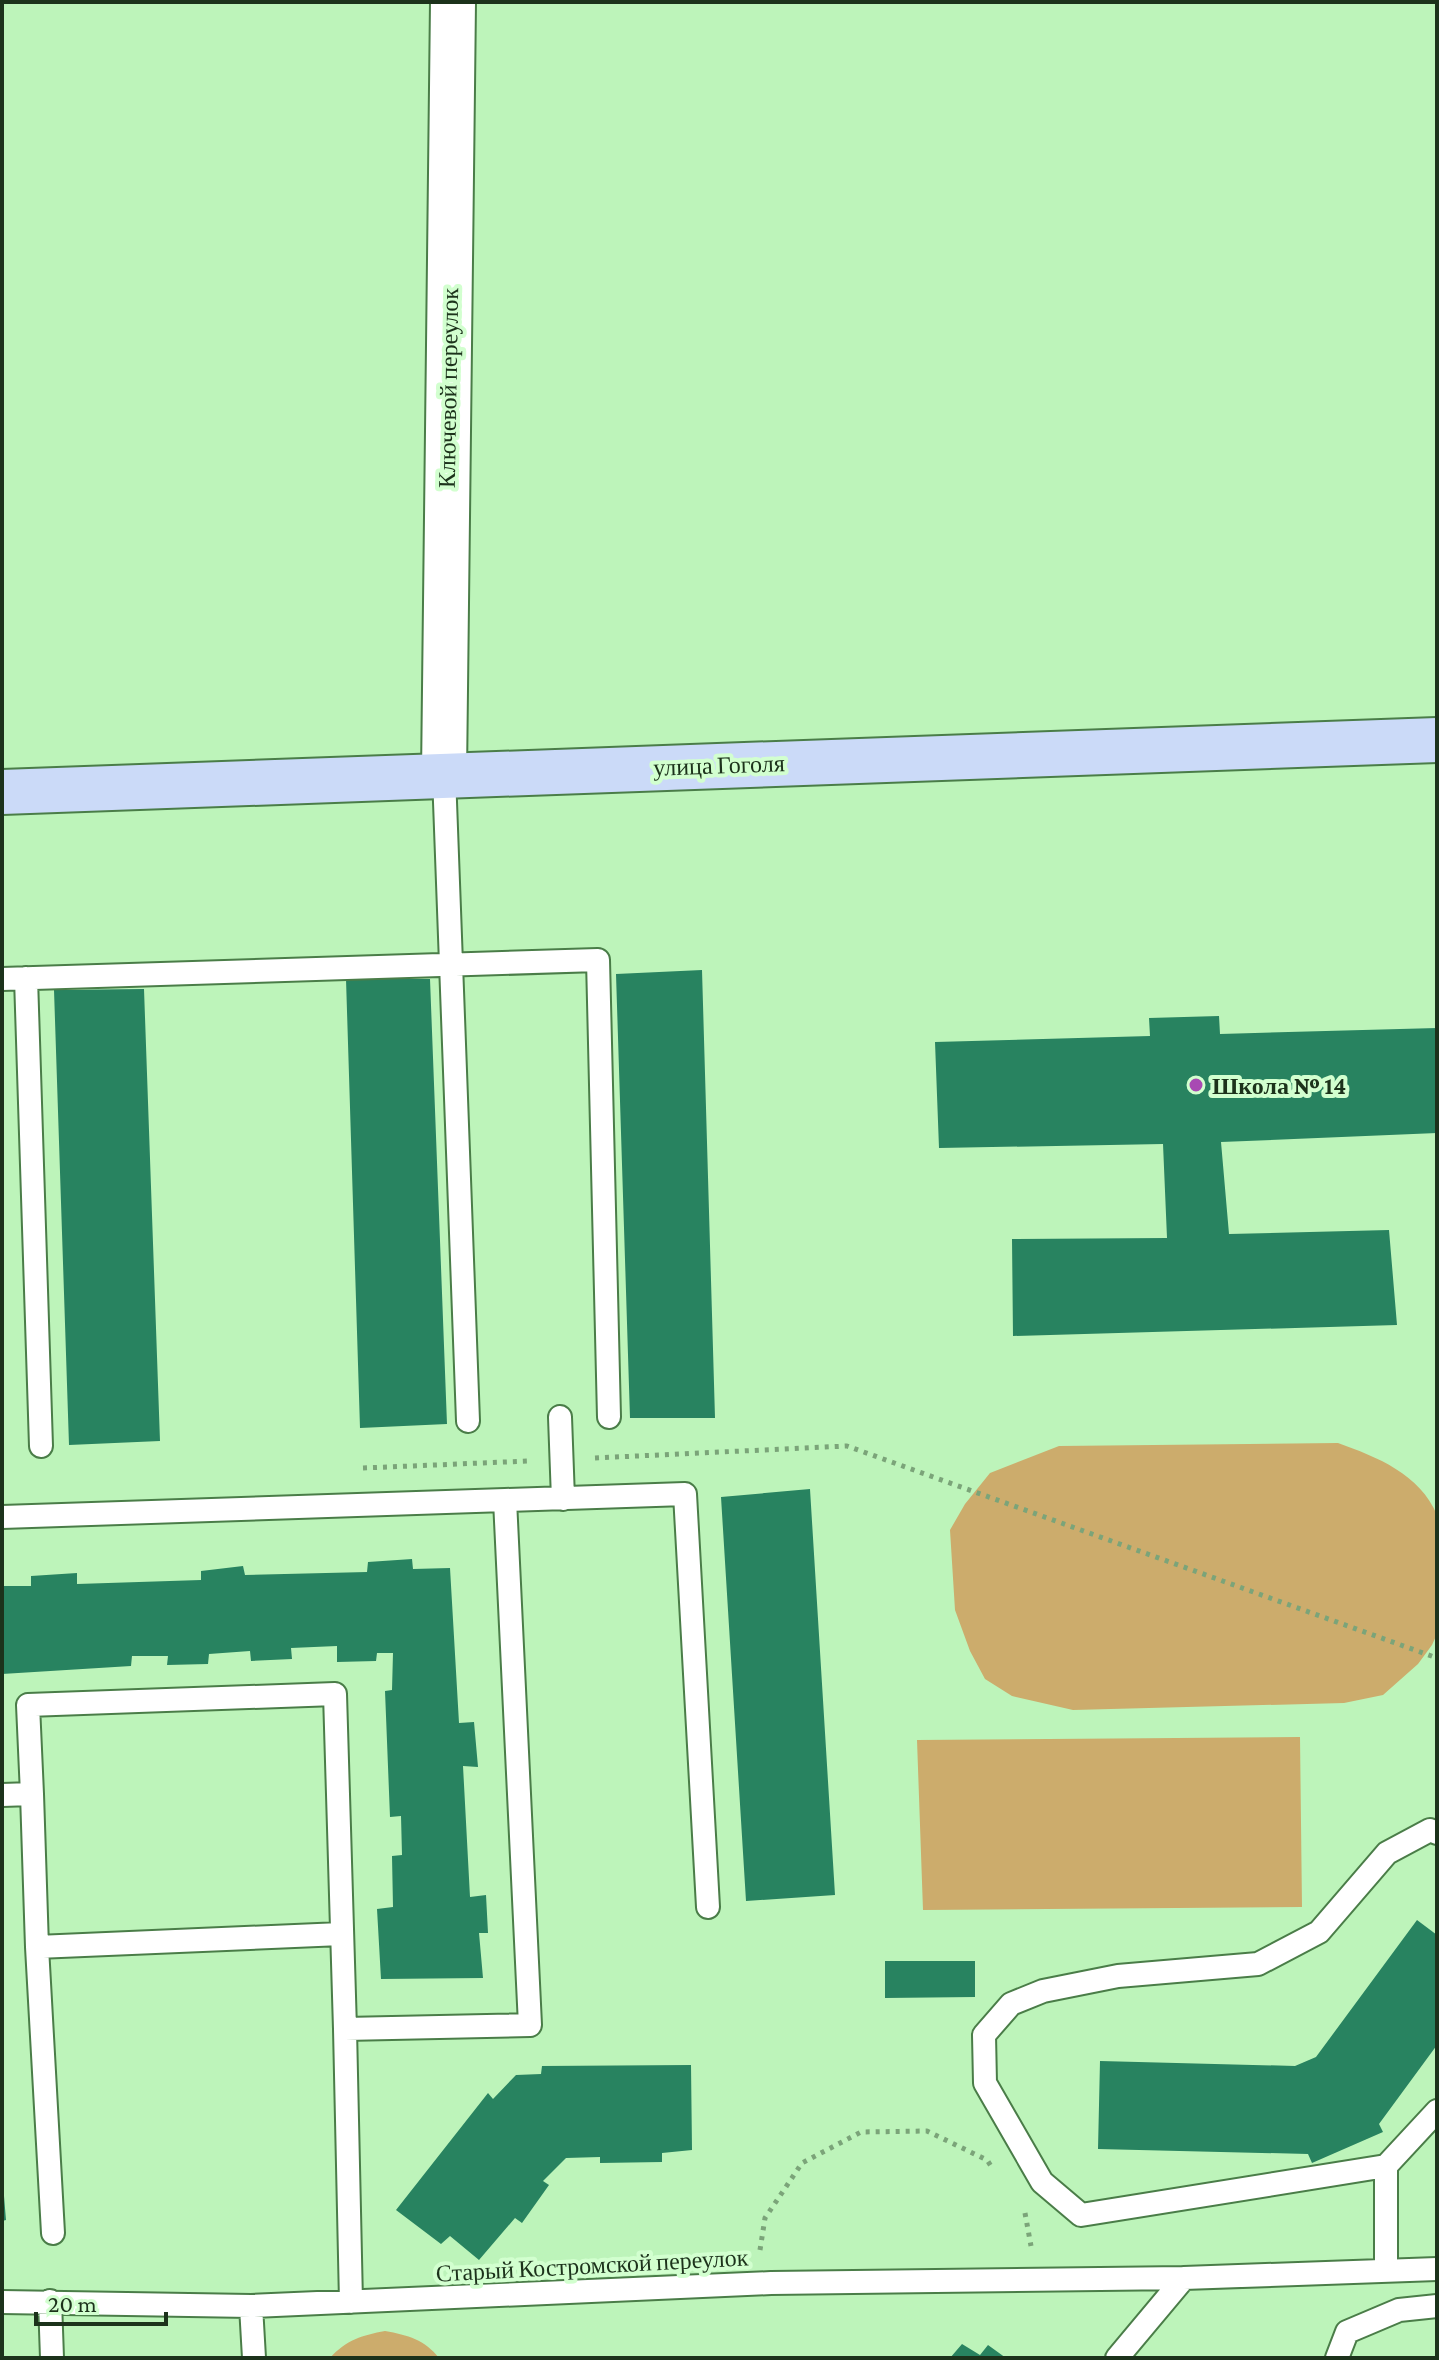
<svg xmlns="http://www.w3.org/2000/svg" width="1439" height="2360" font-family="'Crimson Pro',serif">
<rect width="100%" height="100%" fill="#bdf4ba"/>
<path fill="#ccac6c" d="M 1338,1443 C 1377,1457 1420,1474 1437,1515 L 1437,1634 L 1432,1645 L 1418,1664 L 1383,1695 L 1344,1703 L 1073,1710 L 1012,1696 L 985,1679 L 970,1651 L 955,1610 L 950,1530 L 965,1504 L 990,1473 L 1059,1446 Z
M 1300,1737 L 1302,1907 L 923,1910 L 917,1740 Z
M 385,2331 C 408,2335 425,2340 439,2358 L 330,2358 C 346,2340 363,2335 385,2331 Z"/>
<path fill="#288360" d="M 702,970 L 715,1418 L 630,1418 L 616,974 Z
M 346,979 L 430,979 L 447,1424 L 360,1428 Z
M 144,989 L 160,1441 L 69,1445 L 54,990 Z
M 1219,1016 L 1220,1034 L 1437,1028 L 1437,1133 L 1221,1142 L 1229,1234 L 1389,1230 L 1397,1325 L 1013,1336 L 1012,1239 L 1167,1238 L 1163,1144 L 939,1148 L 935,1042 L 1150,1036 L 1149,1018 Z
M 810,1489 L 835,1895 L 746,1901 L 721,1497 Z
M 412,1559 L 413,1569 L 450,1568 L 459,1723 L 474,1722 L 478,1767 L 463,1766 L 470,1897 L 486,1895 L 488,1933 L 479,1933 L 483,1978 L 381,1979 L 377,1909 L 393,1907 L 392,1856 L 402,1855 L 401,1816 L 390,1817 L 385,1691 L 392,1690 L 393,1653 L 377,1653 L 376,1661 L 337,1662 L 337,1646 L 291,1648 L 292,1659 L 251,1661 L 250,1651 L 209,1654 L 208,1664 L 167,1665 L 168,1656 L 132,1656 L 131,1666 L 2,1674 L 2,1586 L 31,1586 L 31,1576 L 77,1573 L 77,1584 L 201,1580 L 201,1571 L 243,1566 L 245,1575 L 367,1572 L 368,1562 Z
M 1417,1920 L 1437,1935 L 1437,2045 L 1379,2124 L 1383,2132 L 1312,2163 L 1308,2154 L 1098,2149 L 1100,2061 L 1295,2066 L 1316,2057 Z
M 885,1961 L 975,1961 L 975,1997 L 885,1998 Z
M 691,2065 L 692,2150 L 662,2153 L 662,2162 L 600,2163 L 600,2157 L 566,2158 L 543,2181 L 549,2185 L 522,2223 L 515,2218 L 479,2260 L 450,2236 L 441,2244 L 396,2210 L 488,2093 L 493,2099 L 516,2075 L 541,2074 L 542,2066 Z
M 2,2196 L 4,2196 L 6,2220 L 2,2221 Z
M 962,2344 L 980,2355 L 988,2345 L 1006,2358 L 950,2358 Z"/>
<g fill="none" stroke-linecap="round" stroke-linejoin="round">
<g stroke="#4a7d48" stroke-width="26">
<path id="lane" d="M 444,775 L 468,1421
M 26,978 L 41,1446
M 2,979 L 598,960 L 609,1417
M 560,1417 L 563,1499
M 505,1500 L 685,1494 L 708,1907
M 2,1517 L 505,1500 L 530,2025 L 345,2029 L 335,1694 L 28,1705 L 32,1794 L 2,1795
M 32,1794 L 37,1947 L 341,1934
M 1437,1833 L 1430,1830 L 1387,1853 L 1319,1932 L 1258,1964 L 1118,1976 L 1043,1991 L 1011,2004 L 984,2035 L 985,2083 L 1042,2182 L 1081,2215 L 1386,2166 L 1437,2111
M 37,1947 L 53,2233
M 345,2029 L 351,2302
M 1386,2270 L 1386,2166
M 50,2301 L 52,2358
M 2,2302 L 251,2306 L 771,2283 L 1184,2278
M 251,2306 L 254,2358
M 1117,2358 L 1184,2278 L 1437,2269
M 1337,2358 L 1347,2332 L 1399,2310 L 1437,2306"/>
</g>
<g stroke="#4a7d48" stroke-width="48">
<path id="street" d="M 444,775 L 453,2"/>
</g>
<g stroke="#4a7d48" stroke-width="48">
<path id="secondary" d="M 2,792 L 1437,740"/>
</g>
<path stroke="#7ba479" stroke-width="5" stroke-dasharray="4 6" stroke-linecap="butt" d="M 595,1458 L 847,1446 L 1437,1658
M 363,1468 L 529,1461
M 1025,2213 L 1031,2246
M 760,2250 L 765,2218 L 802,2163 L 861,2132 L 927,2131 L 987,2160 L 991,2166"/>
<use href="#lane" stroke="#fff" stroke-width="22"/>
<use href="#street" stroke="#fff" stroke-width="44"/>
<use href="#secondary" stroke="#cbdaf8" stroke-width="44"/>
</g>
<circle fill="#a84ab3" stroke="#d2ffcf" stroke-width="3" cx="1196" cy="1085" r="8"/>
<g text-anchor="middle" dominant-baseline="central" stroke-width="8" stroke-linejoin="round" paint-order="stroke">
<g font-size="24" fill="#1c321b" stroke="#d2ffcf">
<text transform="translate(448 388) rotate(-89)">Ключевой переулок</text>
<text transform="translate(719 765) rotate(-2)">улица Гоголя</text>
<text transform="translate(592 2265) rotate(-3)">Старый Костромской переулок</text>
</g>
<g font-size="24" font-weight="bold" fill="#1c321b" stroke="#d2ffcf" text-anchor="start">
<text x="1212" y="1085">Школа № 14</text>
</g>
</g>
<rect width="1439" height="2360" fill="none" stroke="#1c321b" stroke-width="8"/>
<path d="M36 2312v12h130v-12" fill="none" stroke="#1c321b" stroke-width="4"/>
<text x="48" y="2312" font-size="24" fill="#1c321b" stroke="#d2ffcf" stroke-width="6" paint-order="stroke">20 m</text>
</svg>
